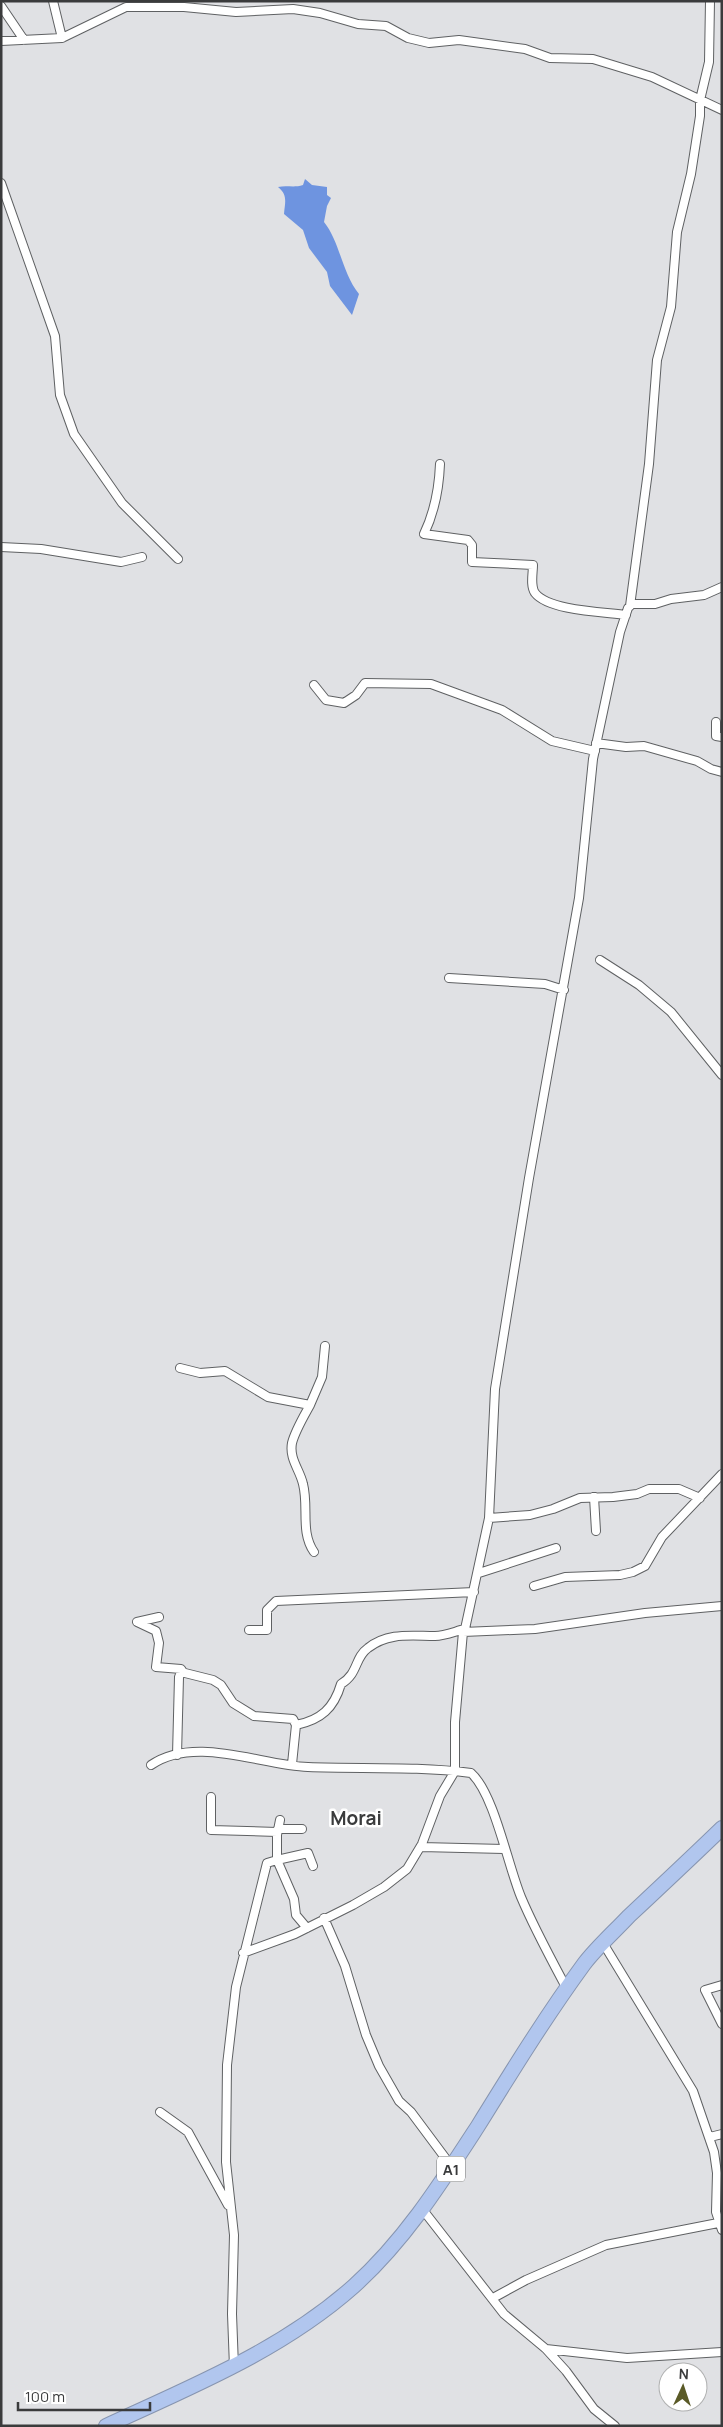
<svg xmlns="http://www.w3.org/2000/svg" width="723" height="2427" font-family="Manrope,sans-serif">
<rect width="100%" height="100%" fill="#e0e1e4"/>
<path fill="#6e94e0" d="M 305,179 L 312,185 L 327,187 L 327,195 L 331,198 L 327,206 L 324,222 C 340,242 342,273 359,294 L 352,315 L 330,286 L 327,272 L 309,248 L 303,230 L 284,214 C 285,202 288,195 278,187 C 287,185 294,188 303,185 Z"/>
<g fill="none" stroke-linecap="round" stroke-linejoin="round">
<g stroke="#5f6163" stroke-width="10">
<path id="street" d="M 53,1 L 62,38
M 1,6 L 24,40
M 1,41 L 62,38 L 126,7 L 184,7 L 236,12 L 293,9 L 320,13 L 358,24 L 386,26 L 408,38 L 429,43 L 459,40 L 525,49 L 550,58 L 593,59 L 652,77 L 722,110
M 1,183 L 55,336 L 60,395 L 74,434 L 122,503 L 178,559
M 440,464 C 439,489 435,511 424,534 L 468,540 L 472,545 L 472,562 L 533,565 C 533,573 530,586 535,593 C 549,611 605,612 626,615
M 1,547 L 41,549 L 121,562 L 142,557
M 630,606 L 649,464 L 657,360 L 671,307 L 677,232 L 691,174 L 700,116 L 700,100 L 709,62 L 710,1
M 314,685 L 326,700 L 344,703 L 356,695 L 365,683 L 431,684 L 502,710 L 552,741 L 595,751
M 716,722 L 716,736 L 722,737
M 596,743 L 626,747 L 644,746 L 697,761 L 711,769 L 722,772
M 600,960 L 639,985 L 671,1012 L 722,1075
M 449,978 L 545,984 L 564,990
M 180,1368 L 200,1373 L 225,1371 L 268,1397 L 310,1405 L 322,1377 L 325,1346
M 310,1405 C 304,1416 295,1431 292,1443 C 289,1459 300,1470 303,1484 C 309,1507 300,1532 314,1552
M 594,1497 L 596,1531
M 489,1518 L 530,1515 L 553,1509 L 580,1498 L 613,1497 L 637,1494 L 649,1489 L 679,1489 L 700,1498
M 479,1573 L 556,1548
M 534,1586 L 565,1577 L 620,1575 L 633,1572 L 645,1566 L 662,1537 L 722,1474
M 159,1617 L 137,1622 L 156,1631 L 159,1643 L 156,1667 L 181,1669 L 183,1672
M 249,1630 L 267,1630 L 267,1610 L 276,1601 L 474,1592
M 463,1632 L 535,1629 L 645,1613 L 722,1606
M 296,1725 C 321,1720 334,1708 341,1684 C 359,1673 354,1658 368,1648 C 388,1632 411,1636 435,1636 C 445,1636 456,1631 465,1629
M 177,1755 L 179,1677 L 181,1672 L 213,1680 L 221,1685 L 233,1703 L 254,1716 L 293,1719 L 296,1725 L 292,1764
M 151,1765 C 195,1735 260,1765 308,1767 C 363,1769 417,1766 471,1773 C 494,1793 508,1866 521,1897 C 534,1928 551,1959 567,1989
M 211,1797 L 211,1830 L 277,1832
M 278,1829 L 302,1829
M 421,1847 L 504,1849
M 324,1918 L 345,1966 L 366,2035 L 379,2066 L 399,2101 L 411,2112 L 452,2167
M 307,1928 L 296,1915 L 294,1899 L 277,1860 L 308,1853 L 313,1866
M 603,1943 L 693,2091 L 714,2152 L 717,2173 L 716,2212 L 722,2230
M 243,1953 L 295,1934 L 353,1905 L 384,1887 L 407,1869 L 422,1844 L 440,1796 L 455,1771 L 455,1722 L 463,1632 L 465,1629 L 489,1518 L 495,1389 L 529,1178 L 579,898 L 593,759 L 620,632 L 628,608 L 632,604 L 655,604 L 671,599 L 704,595 L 722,587
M 722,1985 L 705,1990 L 722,2024
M 160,2112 L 188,2132 L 228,2205
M 710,2137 L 722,2134
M 423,2210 L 504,2314 L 546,2349 L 566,2371 L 594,2409 L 615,2426
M 493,2298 L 526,2280 L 606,2245 L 718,2223
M 546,2349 L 627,2358 L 722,2352
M 234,2367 L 232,2314 L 234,2235 L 226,2162 L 227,2065 L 236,1987 L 267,1863 L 277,1860 L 277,1835 L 280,1820"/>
</g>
<g stroke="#8795b0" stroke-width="16">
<path id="highway" d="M 106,2426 C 193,2386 282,2350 354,2286 C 405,2240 441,2183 478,2126 C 512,2071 546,2016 584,1964 C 597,1947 614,1932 629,1916 C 660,1887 691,1858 722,1828"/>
</g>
<use href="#street" stroke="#fff" stroke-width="8"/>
<use href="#highway" stroke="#b1c6ee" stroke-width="14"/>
</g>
<g text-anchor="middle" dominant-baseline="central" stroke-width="5" stroke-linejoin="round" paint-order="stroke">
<rect fill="#fff" stroke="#757676" stroke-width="1" x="437" y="2156.5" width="28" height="25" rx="4"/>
<g font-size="15" font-weight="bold" fill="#3a3b3c">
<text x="451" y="2169">A1</text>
</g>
<g font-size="19" font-weight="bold" fill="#3a3b3c" stroke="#fff">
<text x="356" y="1818">Morai</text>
</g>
</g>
<rect width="723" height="2427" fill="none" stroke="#3a3b3c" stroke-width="5"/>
<g transform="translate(683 2387) rotate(3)"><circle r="24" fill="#ffffff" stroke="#b0b1b1"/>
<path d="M0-4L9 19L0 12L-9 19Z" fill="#5a5a27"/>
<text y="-8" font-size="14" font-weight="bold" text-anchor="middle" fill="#3a3b3c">N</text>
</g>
<path d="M18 2402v8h132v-8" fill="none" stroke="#3a3b3c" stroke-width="2.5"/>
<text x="25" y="2402" font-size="15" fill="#3a3b3c" stroke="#ffffff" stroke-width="4" paint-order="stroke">100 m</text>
</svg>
